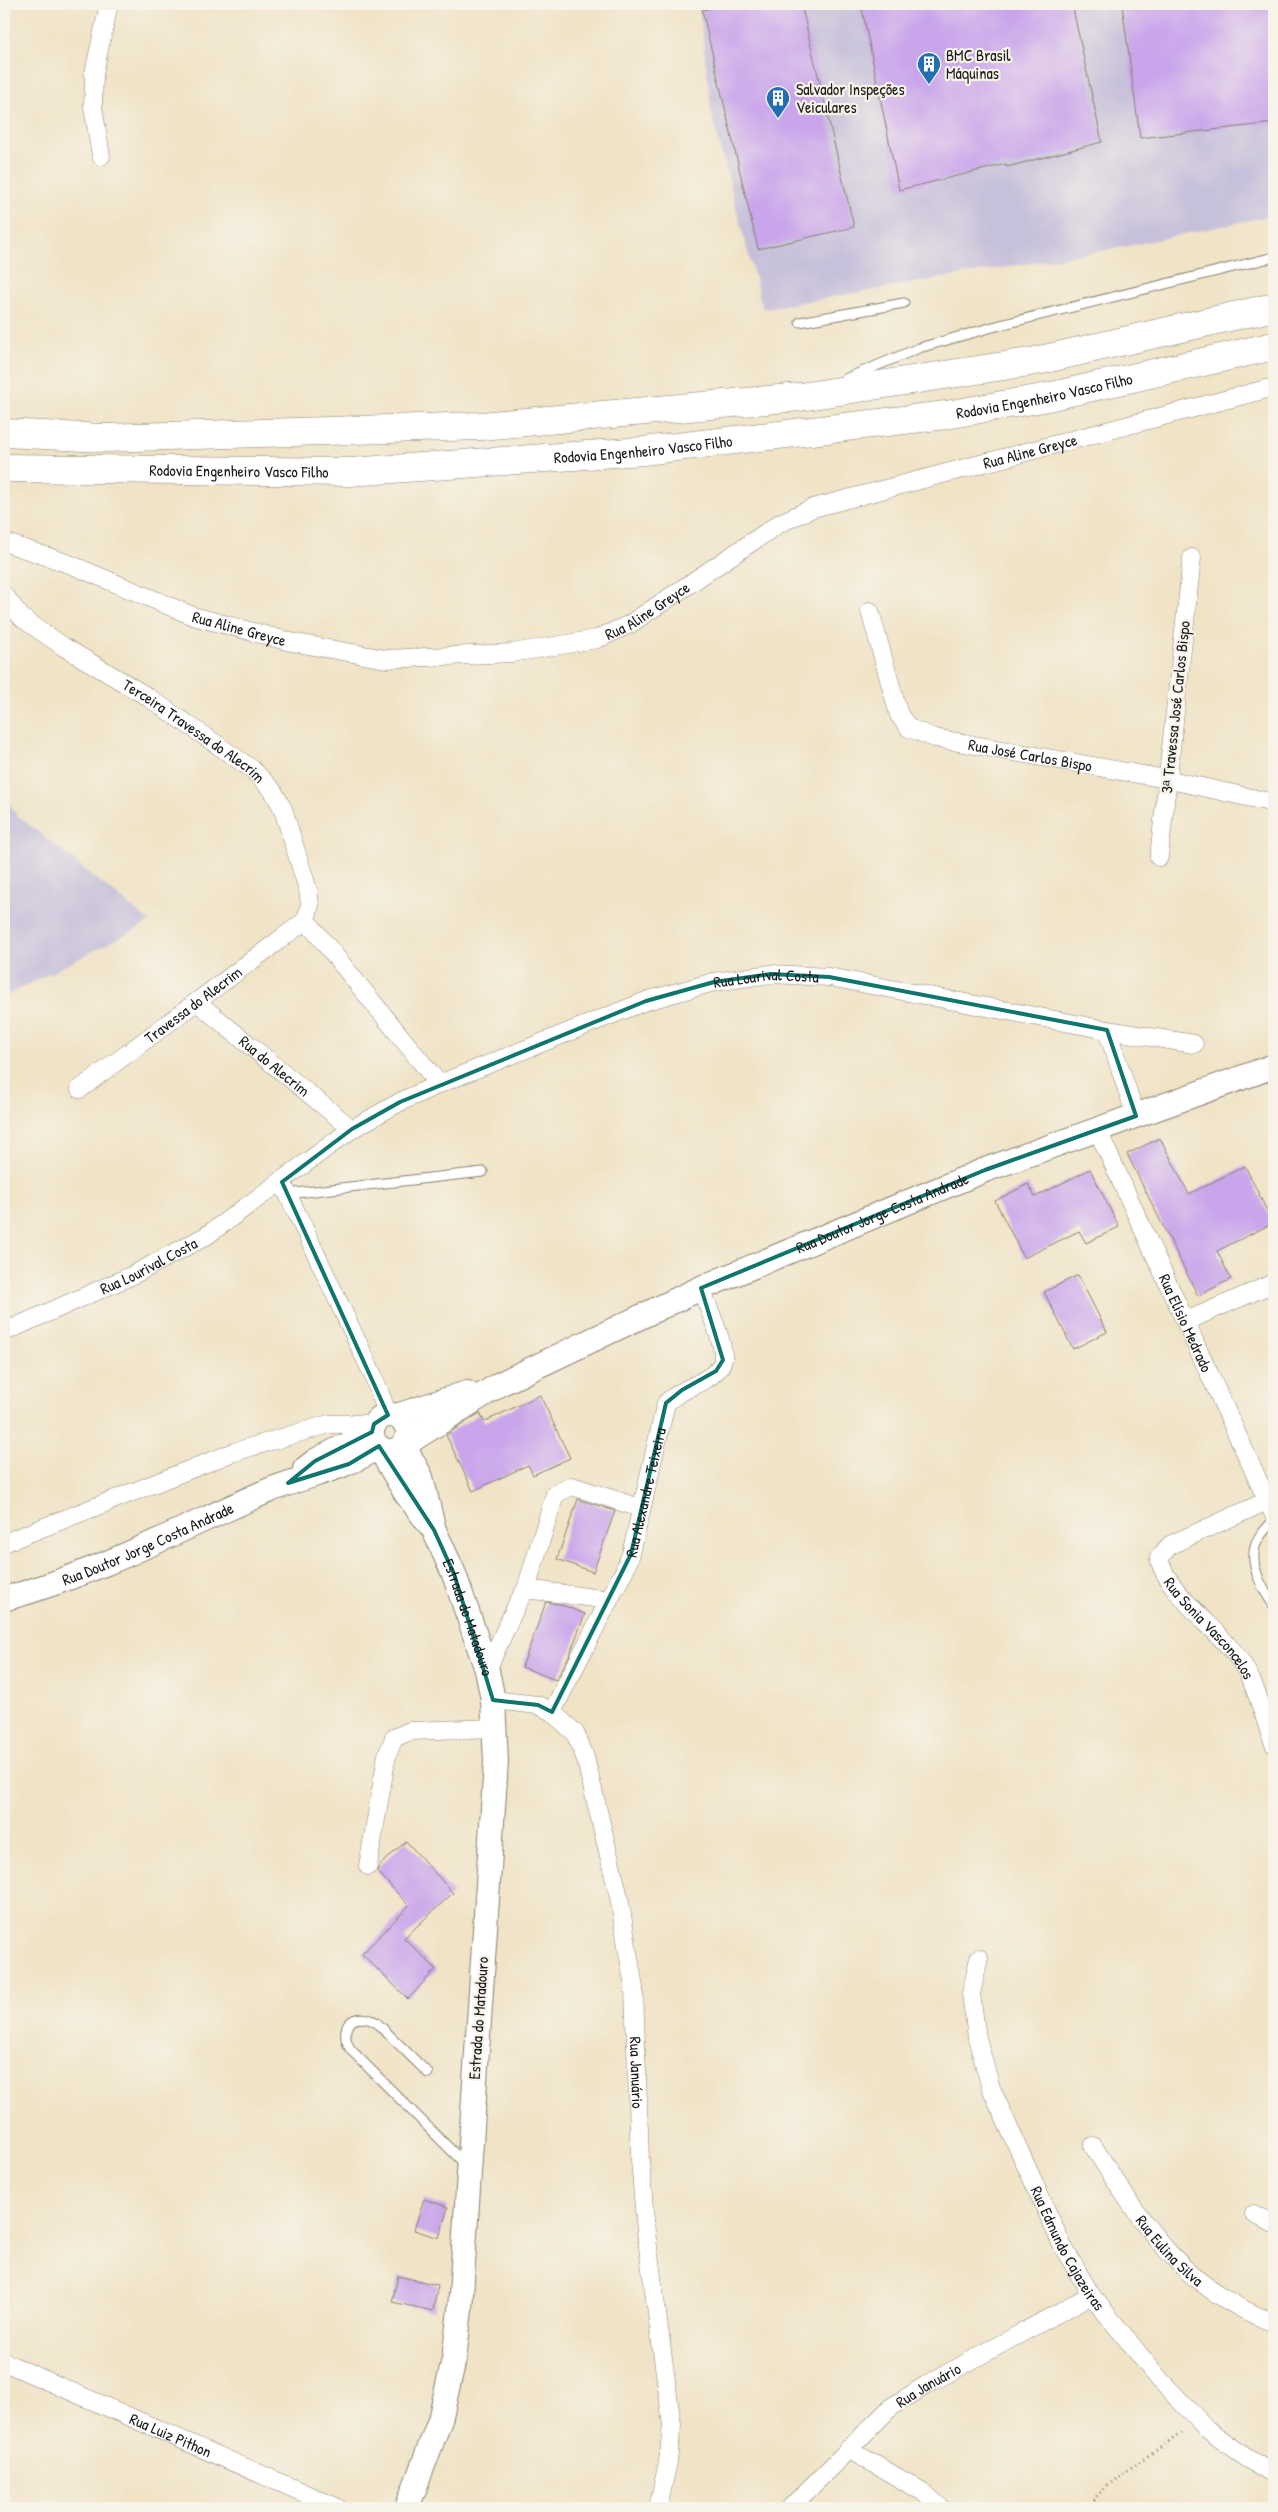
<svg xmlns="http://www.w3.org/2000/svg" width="1278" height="2512" font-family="'Patrick Hand',sans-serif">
<rect width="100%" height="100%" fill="#f7f3e8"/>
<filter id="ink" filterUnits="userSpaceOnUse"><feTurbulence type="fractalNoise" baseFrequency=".02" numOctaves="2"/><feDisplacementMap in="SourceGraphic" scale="10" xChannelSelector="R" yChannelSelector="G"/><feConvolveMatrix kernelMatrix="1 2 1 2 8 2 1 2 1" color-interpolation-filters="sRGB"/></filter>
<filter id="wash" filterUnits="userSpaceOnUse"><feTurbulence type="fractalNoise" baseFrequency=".0096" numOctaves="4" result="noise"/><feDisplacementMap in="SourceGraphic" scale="20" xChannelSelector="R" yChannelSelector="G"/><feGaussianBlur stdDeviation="1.12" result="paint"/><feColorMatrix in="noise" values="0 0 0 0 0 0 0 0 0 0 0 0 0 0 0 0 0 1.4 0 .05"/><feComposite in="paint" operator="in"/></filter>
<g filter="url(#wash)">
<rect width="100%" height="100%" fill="#f0e3c6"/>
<path fill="#c6c0da" d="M 699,4 L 1274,4 L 1274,215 L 1123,247 L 763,309 L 712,117 Z
M 4,793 L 16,814 L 150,922 L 4,997 Z"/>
<g id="blocks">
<path fill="#c9a5eb" d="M 731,4 L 801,4 L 854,227 L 758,249 L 702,10 Z
M 861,4 L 1072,4 L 1102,142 L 1007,167 L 1006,164 L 899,190 Z
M 1122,4 L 1274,4 L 1274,123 L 1140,138 Z
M 1160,1138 L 1189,1194 L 1245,1166 L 1273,1223 L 1217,1251 L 1231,1279 L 1198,1296 L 1127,1154 Z
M 1090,1169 L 1119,1227 L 1086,1243 L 1079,1231 L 1024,1258 L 995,1201 L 1028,1184 L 1035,1197 Z
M 1078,1275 L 1107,1332 L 1073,1349 L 1044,1292 Z
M 540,1395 L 570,1458 L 533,1475 L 528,1465 L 473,1491 L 446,1435 L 480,1413 L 484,1422 Z
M 578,1499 L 615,1511 L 593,1572 L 557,1559 Z
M 546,1602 L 559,1604 L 585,1614 L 569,1656 L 556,1680 L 522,1667 Z
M 406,1841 L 453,1893 L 404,1938 L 436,1969 L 408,1999 L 362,1954 L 409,1906 L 377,1871 L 379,1866 Z
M 424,2199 L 448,2207 L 439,2238 L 414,2230 Z
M 398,2276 L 438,2285 L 433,2311 L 392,2302 Z"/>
</g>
</g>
<g filter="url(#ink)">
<use href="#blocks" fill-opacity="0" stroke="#868071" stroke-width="1"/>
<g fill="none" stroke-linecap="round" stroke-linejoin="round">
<g stroke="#868071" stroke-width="11">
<path id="service" d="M 800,322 L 904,303
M 845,379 L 919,348 L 1000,325 L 1274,257
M 287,1194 L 483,1172
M 1274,1520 C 1269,1526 1263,1531 1259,1538 C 1245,1559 1262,1588 1274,1606
M 428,2073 L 376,2022 C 352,2010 337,2028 351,2050 L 466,2165"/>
</g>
<g stroke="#868071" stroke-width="19">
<g id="minor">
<path d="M 101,156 L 93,107 L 94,73 L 109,4"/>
<path id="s1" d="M 4,542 L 72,565 L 193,616 L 291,642 L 386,659 L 512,653 L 597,639 L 630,624 L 780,523 L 813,508 L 1274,387"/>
<path id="s2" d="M 4,595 L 22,618 L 64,647 L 148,697 L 252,769 L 273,791 L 283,809 L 308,890 L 310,905 L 306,920"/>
<path id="s3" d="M 870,611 L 899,715 L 909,728 L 935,738 L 1166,779 L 1274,803"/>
<path d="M 1159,857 L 1192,558"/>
<path d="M 306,920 L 439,1084"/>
<path id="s4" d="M 198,1003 L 352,1129"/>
<path d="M 1107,1030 L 1136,1116"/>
<path id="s5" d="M 80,1089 L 306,920"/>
<path id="s6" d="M 1098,1131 L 1274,1515"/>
<path d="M 282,1182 L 373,1375 L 388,1415"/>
<path d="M 1186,1321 L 1274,1283"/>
<path id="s7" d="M 4,1332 L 133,1275 L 206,1236 L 352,1129 L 400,1102 L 439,1084 L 646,1001 L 714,982 L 771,974 L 829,977 L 1107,1030 L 1194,1044"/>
<path id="s8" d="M 1267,1501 L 1170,1545 L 1159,1558 C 1166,1592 1218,1629 1239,1659 C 1257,1684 1263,1716 1274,1744"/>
<path d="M 4,1543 L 234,1452 L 329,1424 L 374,1424"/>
<path d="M 526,1589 L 555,1494 L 572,1486 L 640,1508"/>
<path d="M 487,1670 L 517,1604 L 526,1589 L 609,1600"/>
<path id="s9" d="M 493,1700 L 538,1705 L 552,1712 L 575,1733 L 585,1757 L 619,1897 L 634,1988 L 640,2160 L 646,2232 L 672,2425 L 668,2462 L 658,2508"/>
<path id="s10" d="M 552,1712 L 624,1571 L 631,1554 L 666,1403 C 680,1390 691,1388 706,1379 C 713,1375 722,1367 723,1359 C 724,1339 707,1307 701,1288"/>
<path d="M 368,1866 L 387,1755 L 394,1738 L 410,1731 L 494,1728"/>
<path id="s11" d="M 979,1958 L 971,1994 L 977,2038 L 991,2088 L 1062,2245 L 1091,2295 L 1160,2380 L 1207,2429 L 1245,2457 L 1274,2474"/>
<path id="s12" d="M 1093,2146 C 1144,2226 1181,2288 1274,2323"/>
<path d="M 1254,2214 L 1274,2224"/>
<path id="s13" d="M 4,2362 L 338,2508"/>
<path d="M 848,2449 L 923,2492 L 941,2508"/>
<path id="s14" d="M 790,2508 L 890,2408 L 926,2385 L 1091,2295"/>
</g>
</g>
<g stroke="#868071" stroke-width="26">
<g id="secondary">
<circle cx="390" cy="1433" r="18"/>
<path d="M 396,1416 L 467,1393"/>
<path id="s15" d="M 407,1443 L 500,1384 L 701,1288 L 985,1170 L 1274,1066"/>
<path id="s16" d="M 404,1446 L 421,1477 L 434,1530 L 454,1574 L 487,1670 L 493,1700 L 496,1762 L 460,2310 L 454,2359 L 440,2420 L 407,2508"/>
<path d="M 380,1449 L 405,1492 L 430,1525"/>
<path d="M 305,1469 L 315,1461 L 372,1432"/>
<path id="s17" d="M 4,1599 C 95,1574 179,1530 265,1492 C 303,1476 343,1470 378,1447"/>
</g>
</g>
<g stroke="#868071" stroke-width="29">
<g id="motorway">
<path d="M 4,433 L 103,438 L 481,426 L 800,397 L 1036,361 L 1274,307"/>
<path id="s18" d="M 4,468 L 350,472 L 643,451 L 946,415 L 1043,398 L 1274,346"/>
</g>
</g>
<path stroke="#868071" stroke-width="3" stroke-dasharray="1 4" stroke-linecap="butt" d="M 1087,2508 C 1107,2479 1155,2453 1184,2431"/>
<use href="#service" stroke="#fff" stroke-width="9"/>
<use href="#minor" stroke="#fff" stroke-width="18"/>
<use href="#secondary" stroke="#fff" stroke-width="24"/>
<use href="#motorway" stroke="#fff" stroke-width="28"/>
</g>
</g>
<path fill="none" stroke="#0f766e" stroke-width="4" stroke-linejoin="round" d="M 771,974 L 829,977 L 1107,1030 L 1136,1116 L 985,1170 L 701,1288 L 723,1360 L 716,1371 L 682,1390 L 666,1403 L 631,1554 L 552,1712 L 538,1705 L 493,1700 L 454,1574 L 434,1530 L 379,1446 L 349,1464 L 288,1483 L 315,1461 L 372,1432 L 374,1424 L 388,1415 L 282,1182 L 352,1129 L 400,1102 L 646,1001 L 714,982 Z"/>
<defs>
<g id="building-pin" transform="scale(1.25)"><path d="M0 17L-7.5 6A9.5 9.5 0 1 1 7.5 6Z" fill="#1f6fb2" stroke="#f7f3e8"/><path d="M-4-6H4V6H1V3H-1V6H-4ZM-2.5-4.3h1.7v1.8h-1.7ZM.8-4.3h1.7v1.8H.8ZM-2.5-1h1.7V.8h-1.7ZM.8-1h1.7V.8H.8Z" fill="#fff"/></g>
</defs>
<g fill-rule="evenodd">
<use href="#building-pin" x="929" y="64"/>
<use href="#building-pin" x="778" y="98"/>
</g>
<g text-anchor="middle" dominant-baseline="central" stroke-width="4.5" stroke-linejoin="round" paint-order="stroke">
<g font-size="16" fill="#1c1c1c" stroke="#f7f3e8" text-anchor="start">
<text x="946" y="55">BMC Brasil<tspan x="946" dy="18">Máquinas</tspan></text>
<text x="796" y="89">Salvador Inspeções<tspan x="796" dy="18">Veiculares</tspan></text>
</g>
<g font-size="16" fill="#1c1c1c" stroke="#f7f3e8">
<text stroke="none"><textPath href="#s18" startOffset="1045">Rodovia Engenheiro Vasco Filho</textPath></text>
<text stroke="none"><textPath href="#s18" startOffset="640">Rodovia Engenheiro Vasco Filho</textPath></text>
<text stroke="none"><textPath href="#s1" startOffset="1091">Rua Aline Greyce</textPath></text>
<text stroke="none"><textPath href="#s18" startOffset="235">Rodovia Engenheiro Vasco Filho</textPath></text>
<text stroke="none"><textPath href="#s1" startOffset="671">Rua Aline Greyce</textPath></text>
<text stroke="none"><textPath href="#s1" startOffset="251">Rua Aline Greyce</textPath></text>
<text transform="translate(1175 707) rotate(-84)">3ᵃ Travessa José Carlos Bispo</text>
<text stroke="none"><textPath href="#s2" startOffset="235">Terceira Travessa do Alecrim</textPath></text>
<text stroke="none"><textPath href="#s3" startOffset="249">Rua José Carlos Bispo</textPath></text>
<text stroke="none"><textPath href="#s7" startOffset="849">Rua Lourival Costa</textPath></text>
<text stroke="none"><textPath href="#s5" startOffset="141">Travessa do Alecrim</textPath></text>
<text stroke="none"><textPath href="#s4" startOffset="99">Rua do Alecrim</textPath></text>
<text stroke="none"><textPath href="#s15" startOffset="529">Rua Doutor Jorge Costa Andrade</textPath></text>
<text stroke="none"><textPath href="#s7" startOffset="159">Rua Lourival Costa</textPath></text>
<text stroke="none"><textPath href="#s6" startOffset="211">Rua Elísio Medrado</textPath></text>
<text stroke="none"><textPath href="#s10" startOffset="240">Rua Alexandre Teixeira</textPath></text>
<text stroke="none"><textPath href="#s17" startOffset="154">Rua Doutor Jorge Costa Andrade</textPath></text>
<text stroke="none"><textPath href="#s16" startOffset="184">Estrada do Matadouro</textPath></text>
<text stroke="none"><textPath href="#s8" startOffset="211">Rua Sonia Vasconcelos</textPath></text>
<text transform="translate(478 2018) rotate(-86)">Estrada do Matadouro</text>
<text stroke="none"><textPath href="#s9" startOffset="439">Rua Januário</textPath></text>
<text stroke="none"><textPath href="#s11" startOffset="311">Rua Edmundo Cajazeiras</textPath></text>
<text stroke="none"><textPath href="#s12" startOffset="130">Rua Eulina Silva</textPath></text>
<text stroke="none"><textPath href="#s14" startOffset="186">Rua Januário</textPath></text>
<text stroke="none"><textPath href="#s13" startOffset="182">Rua Luiz Pithon</textPath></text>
</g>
</g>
<rect width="1278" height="2512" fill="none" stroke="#f7f3e8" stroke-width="20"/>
</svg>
